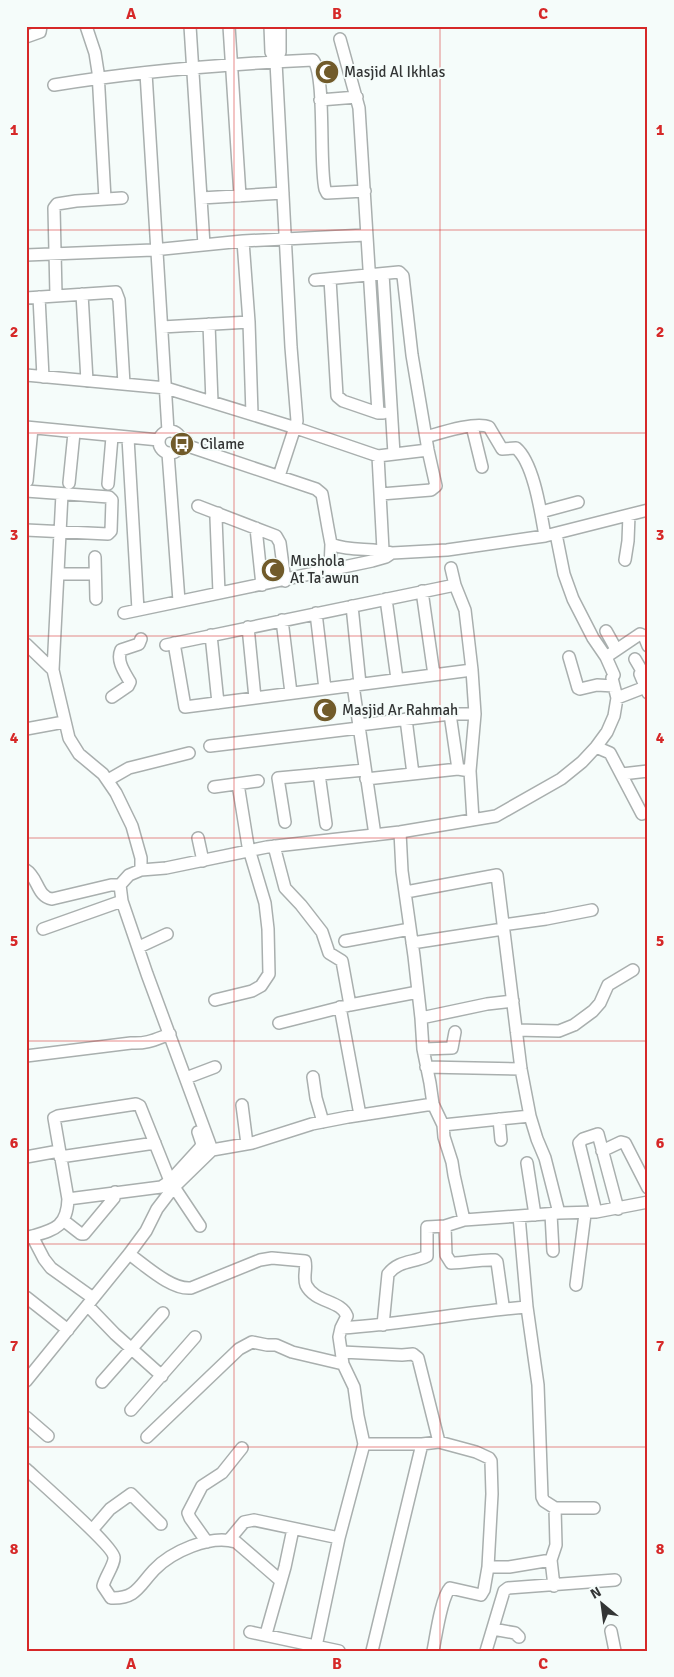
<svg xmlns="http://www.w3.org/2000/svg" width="674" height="1677" font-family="Signika,sans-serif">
<rect width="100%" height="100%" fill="#f5fcfa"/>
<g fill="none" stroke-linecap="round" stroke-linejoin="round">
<g stroke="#a9afae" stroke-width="14">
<path id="minor" d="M 86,26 L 95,53 L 98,72 L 105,199
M 190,26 L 204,245
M 229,26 L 240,196
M 270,26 L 271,52 L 276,62 L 291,347 L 297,421 L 279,476
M 26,37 L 40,32 L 41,26
M 340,39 L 359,108 L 378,413
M 276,62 L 280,52 L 280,26
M 146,73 L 168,431
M 54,85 C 139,71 226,64 313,60 C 326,74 319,165 325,189 L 327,193 L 365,191
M 320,100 L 357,97
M 201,198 L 283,193
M 243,241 L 249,322 L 252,414
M 26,255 L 153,250 L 243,241 L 366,235
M 383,274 L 394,454
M 330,279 L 337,396 L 343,401 L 378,413 L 383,413
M 315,280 L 399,272 L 403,276 L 412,355 L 428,450 L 436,486 L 431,490 L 381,494
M 82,294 L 87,381
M 56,295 L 54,208 L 57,204 L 76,201 L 122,198
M 39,297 L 43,377
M 26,298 L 116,292 L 119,300 L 124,384
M 209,324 L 212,402
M 162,327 L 249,322
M 26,375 L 166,388 L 296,428 L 378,456 L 428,450
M 472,426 L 482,467
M 26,427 L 159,440
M159 442a11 11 0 1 1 22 0a11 11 0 1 1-22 0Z
M 426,437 C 440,433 476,421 489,427 L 502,449 L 516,448 C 534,463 541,514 545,536
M 128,438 L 138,610
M 182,444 L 316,489 L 322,494 L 328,528 L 331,544 L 330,570
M 168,453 L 179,601
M 378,456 L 383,550
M 27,481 L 32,428
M 69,483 L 74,433
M 108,484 L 112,437
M 26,491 L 109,497 L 112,500 L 111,531 L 108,534 L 26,530
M 62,494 L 53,670 L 69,738 L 79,754 L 103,774 L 116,793 L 132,826 L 141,858 L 141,870
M 198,506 L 276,536 L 280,543 L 285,581
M 541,512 L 578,502
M 218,513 L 216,518 L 219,593
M 256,528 L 262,585
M 331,544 C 350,552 372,547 392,553 L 447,550 L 545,536 L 648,510
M 95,557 L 96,599
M 625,560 L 628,541 L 629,515
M 451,568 L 455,585 L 465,610 L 472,670 L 475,714 L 470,771 L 473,820
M 58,574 L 95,574
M 422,591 L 434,675
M 386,599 L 397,679
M 352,606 L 360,684
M 124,613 L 372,561 L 386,557 L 392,553
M 316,613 L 325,689
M 282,620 L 291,693
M 248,627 L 255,698
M 606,631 L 616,649
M 211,635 L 218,703
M 174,643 L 185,707 L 472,670
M 26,644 L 53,670
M 166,645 L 455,585
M 569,657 L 578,688 L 580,689 L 597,685 L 614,686
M 606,657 L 640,634 L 644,636 L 648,646
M 635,659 L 642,671 L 640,674 L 648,693
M 353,685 L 375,835
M 112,697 L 128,686 L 130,682 C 125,673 116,661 121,650 L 139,644 L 141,639
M 617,698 L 648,686
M 450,714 L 458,769
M 406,719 L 413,774
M 359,725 L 450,714 L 475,714
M 26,729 L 64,722
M 210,746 L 359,728
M 596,747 L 610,753 L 642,814
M 319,774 L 326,824
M 622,774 L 648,771
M 366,779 L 458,769 L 470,771
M 108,780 L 129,768 L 189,753
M 214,787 L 258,781
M 285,822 L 278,778 L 365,770
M 400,832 L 402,871 L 414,956 L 421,1018 L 423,1049 L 430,1083 L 433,1104 L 443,1125 L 444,1137 L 452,1162 L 454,1175 L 464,1220
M 198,838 L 203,861
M 274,846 L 285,888 L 301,905 L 322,932 L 329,953 L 342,961 L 350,1005
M 26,870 C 38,877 37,897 52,899 L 111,885 L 120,885
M 406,892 L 497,875 L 521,1069 L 530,1116 L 537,1139 L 545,1158 L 559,1213
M 503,925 L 546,919 L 592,910
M 43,929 L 122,901
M 345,941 L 410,929
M 412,943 L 503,929
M 139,947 L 167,934
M 215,1000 L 252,991 L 261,986 L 269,974 L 268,929 L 265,903 L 248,846 L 238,784
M 340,1007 L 360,1115
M 421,1018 L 487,1004 L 513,1001
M 279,1023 L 350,1005 L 418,992
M 516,1030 L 559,1031 L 574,1025 L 593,1011 L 600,1003 L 608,985 L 633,970
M 423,1049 L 452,1048 L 455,1032
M 26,1056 L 131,1043 C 148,1044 156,1039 170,1034
M 426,1067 L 521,1069
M 313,1077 L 316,1098 L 323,1122
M 186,1078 L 215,1067
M 242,1105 L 247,1144
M 499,1119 L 501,1140
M 443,1125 L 530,1116
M 212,1150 L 147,974 L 122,901 L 120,885 L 129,875 L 141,870 L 166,868 L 267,847 L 400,832 L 496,816 L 561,779 L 582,762 L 596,747 L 607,732 L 614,716 L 617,698 L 612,678 L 614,675 L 606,657 L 593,638 L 573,599 L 564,574 L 556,534
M 602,1151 L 621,1142 L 625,1143 L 648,1188
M 26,1157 L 59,1151
M 60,1157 L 155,1143
M 527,1163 L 535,1215
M 68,1199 L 161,1187 L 170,1181 L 200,1148 L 202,1144 L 198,1132
M 596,1212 L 579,1143 L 583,1139 L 598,1134 L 618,1209
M 551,1214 L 553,1251
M 519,1216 L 527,1307 L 538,1385 L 542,1497 L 544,1501 L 555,1508 L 556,1545 L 551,1560 L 554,1586
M 63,1220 L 81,1234 L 84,1234 L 114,1198 L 115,1192
M 445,1226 L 446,1255 L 451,1263 C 466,1263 480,1259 495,1260 L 497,1262 L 503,1305
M 32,1236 L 44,1259 L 51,1268 L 93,1298
M 26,1238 C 51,1230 67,1230 68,1199 L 54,1118 L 58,1116 L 136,1104 L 140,1106 L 170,1181 L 200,1226
M 129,1254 C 145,1265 171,1290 191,1288 L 260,1260 L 272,1258 L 305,1261 C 307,1269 303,1277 306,1285 C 315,1303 341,1300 347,1316 L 341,1328 L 339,1337 L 343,1364 L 354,1387 L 358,1416 L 364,1444
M 576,1285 L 585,1214
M 26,1297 L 68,1330
M 88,1306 L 115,1334 L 162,1376
M 383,1325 L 388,1274 C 399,1260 413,1263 427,1256 L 427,1227 L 445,1226 L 464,1220 L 559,1213 L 596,1212 L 648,1202
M 341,1328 C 404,1324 465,1312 527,1307
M 342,1352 L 402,1355 L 413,1354 L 418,1358 L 439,1442
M 26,1381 L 129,1254 L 146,1231 L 157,1209 L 173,1188 L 212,1150 L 252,1143 L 312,1124 L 348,1117 L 433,1104
M 102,1382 L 163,1313
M 131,1410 L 195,1337
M 26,1417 L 48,1436
M 147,1437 L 239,1349 L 252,1342 L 267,1345 L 276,1345 L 292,1352 L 343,1364
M 26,1469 C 39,1481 113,1546 114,1557 C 115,1564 105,1577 103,1586 L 111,1598 C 136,1599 139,1586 154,1570 C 171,1552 210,1534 236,1542 L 281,1581
M 555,1508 L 594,1508
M 92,1530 L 110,1509 L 131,1494 L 161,1524
M 229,1540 L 244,1522 L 254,1520 L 339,1538
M 207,1542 L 190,1518 L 188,1513 L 202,1486 L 222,1473 L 242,1448
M 493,1629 L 515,1633 L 519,1637
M 611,1631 L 615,1651
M 250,1632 L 339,1651
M 266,1634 L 285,1567 L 293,1529
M 315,1651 L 339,1538 L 364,1444 L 422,1444 L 439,1442 L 476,1452 L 489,1458 L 491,1461 L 492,1494 L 488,1567
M 372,1651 L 422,1444
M 433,1651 C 436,1636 441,1598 450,1588 L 481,1595 L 484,1590 L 488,1567 L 509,1567 L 551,1560
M 486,1651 L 504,1591 L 508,1588 L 615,1580"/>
</g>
<use href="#minor" stroke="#fff" stroke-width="11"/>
</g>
<path fill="none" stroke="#d62828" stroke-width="1" stroke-opacity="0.55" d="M 234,26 L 234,1651M 440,26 L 440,1651M 26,230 L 648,230M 26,433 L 648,433M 26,636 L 648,636M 26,838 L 648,838M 26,1041 L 648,1041M 26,1244 L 648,1244M 26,1447 L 648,1447"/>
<defs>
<g id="mosque-disc" transform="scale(1.25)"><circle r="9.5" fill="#715b2a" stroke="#f5fcfa"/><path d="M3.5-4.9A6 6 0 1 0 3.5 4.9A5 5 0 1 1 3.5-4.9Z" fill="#fff"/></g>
<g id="bus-disc" transform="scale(1.25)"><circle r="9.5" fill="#715b2a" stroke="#f5fcfa"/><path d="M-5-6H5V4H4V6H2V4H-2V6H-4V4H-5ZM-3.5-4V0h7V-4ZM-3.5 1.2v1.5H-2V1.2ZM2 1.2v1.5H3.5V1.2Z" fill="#fff"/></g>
</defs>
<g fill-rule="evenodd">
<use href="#mosque-disc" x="327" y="72"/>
<use href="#bus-disc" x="182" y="444"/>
<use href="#mosque-disc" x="273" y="570"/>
<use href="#mosque-disc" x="325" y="710"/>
</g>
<g text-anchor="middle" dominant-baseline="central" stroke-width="4" stroke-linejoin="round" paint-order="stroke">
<g font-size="15" fill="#333535" stroke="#f5fcfa" text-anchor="start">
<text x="344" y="72">Masjid Al Ikhlas</text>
<text x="200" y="444">Cilame</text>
<text x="290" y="561">Mushola<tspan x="290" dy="17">At Ta'awun</tspan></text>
<text x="342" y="710">Masjid Ar Rahmah</text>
</g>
</g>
<rect width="674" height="1677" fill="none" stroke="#f5fcfa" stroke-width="55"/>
<g transform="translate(602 1604) rotate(331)" stroke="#f5fcfa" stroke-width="4" paint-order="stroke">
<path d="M0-4L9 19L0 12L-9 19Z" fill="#333535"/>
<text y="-8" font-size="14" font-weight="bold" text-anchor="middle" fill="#333535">N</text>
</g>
<rect x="28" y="28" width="618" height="1622" fill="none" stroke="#d62828" stroke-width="2"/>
<g font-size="16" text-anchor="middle" font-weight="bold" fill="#d62828">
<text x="131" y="19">A</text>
<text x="337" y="19">B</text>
<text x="543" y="19">C</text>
<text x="14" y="135">1</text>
<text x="660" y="135">1</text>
<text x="14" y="337">2</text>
<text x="660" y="337">2</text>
<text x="14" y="540">3</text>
<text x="660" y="540">3</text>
<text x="14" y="743">4</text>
<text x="660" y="743">4</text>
<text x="14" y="946">5</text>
<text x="660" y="946">5</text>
<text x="14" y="1148">6</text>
<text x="660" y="1148">6</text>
<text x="14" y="1351">7</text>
<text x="660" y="1351">7</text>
<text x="14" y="1554">8</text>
<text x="660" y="1554">8</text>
<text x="131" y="1669">A</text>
<text x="337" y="1669">B</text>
<text x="543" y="1669">C</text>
</g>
</svg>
